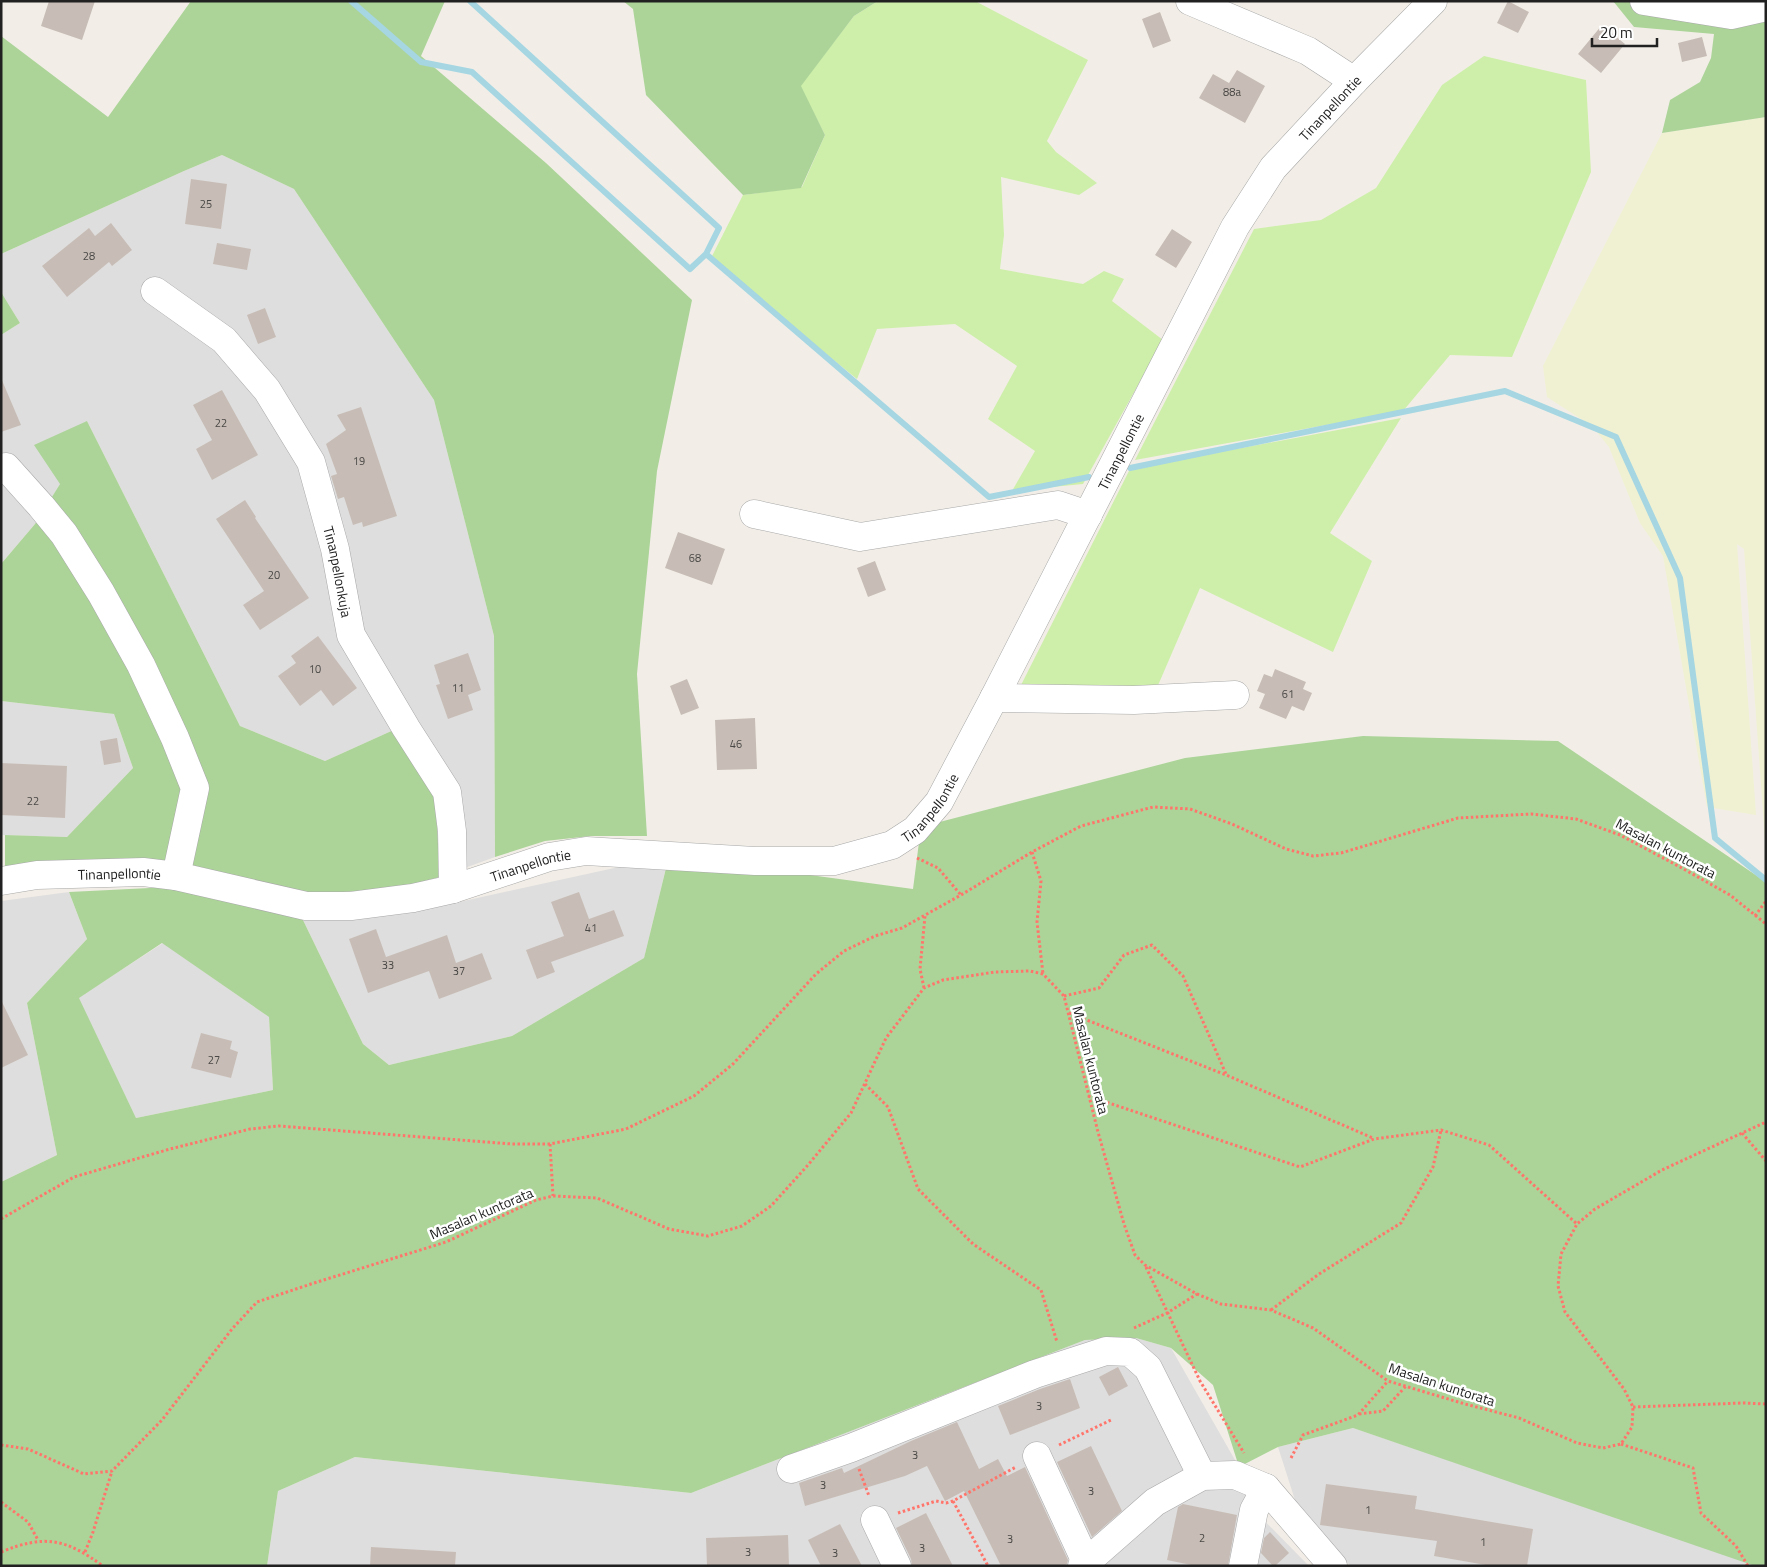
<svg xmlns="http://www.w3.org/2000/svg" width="1767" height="1567" font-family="'Titillium Web',sans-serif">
<rect width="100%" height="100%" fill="#f2eee7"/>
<path fill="#dfdede" d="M 222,155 L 294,189 L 434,400 L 494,636 L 495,857 L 440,877 L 398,728 L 325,761 L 240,726 L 87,421 L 60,484 L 35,524 L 1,564 L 1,335 L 20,323 L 1,292 L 1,254 L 184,171 Z
M 1,701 L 114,714 L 133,768 L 67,837 L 1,835 Z
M 669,856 L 644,958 L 512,1036 L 389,1065 L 363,1044 L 302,918 L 441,906 Z
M 69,892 L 87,939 L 27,1003 L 57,1155 L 1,1182 L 1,901 Z
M 163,943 L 269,1017 L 273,1090 L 136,1118 L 78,998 Z
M 1136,1338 L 1171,1348 L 1239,1467 L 1249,1505 L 1309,1566 L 267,1566 L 278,1491 L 355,1457 L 691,1493 L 1085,1340 Z
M 1353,1428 L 1755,1564 L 1755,1566 L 1351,1566 L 1302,1522 L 1278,1447 Z"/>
<path fill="#f0f1d2" d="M 1766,117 L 1766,854 L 1744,549 L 1737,544 L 1756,815 L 1707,807 L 1663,556 L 1640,523 L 1609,447 L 1592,426 L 1547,397 L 1543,366 L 1662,133 Z"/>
<path fill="#ceefaa" d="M 878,1 L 975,1 L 1088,60 L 1047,141 L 1056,152 L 1097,183 L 1079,195 L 1001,177 L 1004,235 L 1000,269 L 1083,284 L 1104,271 L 1124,279 L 1112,301 L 1163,340 L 1083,484 L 1012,491 L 1035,451 L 988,419 L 1017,366 L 955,324 L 877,329 L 857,379 L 710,260 L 743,195 L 802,187 L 825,135 L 800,86 L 854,16 Z
M 1484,56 L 1586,80 L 1591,172 L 1512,357 L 1450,355 L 1403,411 L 1135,460 L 1254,229 L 1321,220 L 1376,188 L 1442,85 Z
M 1401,418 L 1330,533 L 1372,561 L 1333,652 L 1200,588 L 1156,690 L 1018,691 L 1130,469 Z"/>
<path fill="#acd499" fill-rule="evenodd" d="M 191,1 L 445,1 L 421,56 L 546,163 L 692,300 L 657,471 L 637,674 L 647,836 L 591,836 L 545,841 L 495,857 L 494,636 L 434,400 L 294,189 L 222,155 L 184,171 L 1,254 L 1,36 L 108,117 Z
M 623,1 L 878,1 L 854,16 L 801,86 L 825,135 L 801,188 L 743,195 L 646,95 L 633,9 Z
M 1613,1 L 1766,1 L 1766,117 L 1662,133 L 1670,100 L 1700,82 L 1711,58 L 1714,34 L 1634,27 Z
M 1,292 L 20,323 L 1,335 Z
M 87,421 L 240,726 L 325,761 L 398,728 L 435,794 L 440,877 L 394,889 L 308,894 L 147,862 L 78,860 L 5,871 L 5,835 L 67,837 L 133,768 L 114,714 L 1,701 L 1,564 L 35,524 L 60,484 L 34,445 Z
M 1363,736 L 1558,741 L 1766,882 L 1766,1566 L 1755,1566 L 1353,1428 L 1278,1447 L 1239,1467 L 1213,1385 L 1171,1348 L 1136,1338 L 1085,1340 L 691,1493 L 355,1457 L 278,1491 L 267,1566 L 1,1566 L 1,1182 L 57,1155 L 27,1003 L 87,939 L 69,892 L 170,887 L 302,918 L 363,1044 L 389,1065 L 512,1036 L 644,958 L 669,856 L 913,889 L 919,842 L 932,824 L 1185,758 ZM 162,943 L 269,1017 L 273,1090 L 136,1118 L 79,998 Z"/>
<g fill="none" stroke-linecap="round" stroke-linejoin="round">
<path stroke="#a5d6e2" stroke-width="6" d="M 351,1 L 421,62 L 472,72 L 690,269 L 706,254 L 989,497 L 1089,477
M 470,1 L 719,228 L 706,254
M 1130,468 L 1505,391 L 1616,437 L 1680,578 L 1715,838 L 1766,880"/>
</g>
<path fill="#c7bdb6" d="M 49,1 L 95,1 L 82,40 L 41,26 Z
M 1508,1 L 1529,12 L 1518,33 L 1497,23 Z
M 1160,12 L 1171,41 L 1153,48 L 1142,19 Z
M 1602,25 L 1625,44 L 1601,73 L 1578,54 Z
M 1702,37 L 1707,56 L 1682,62 L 1678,43 Z
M 1237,70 L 1265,86 L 1245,123 L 1199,98 L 1213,74 L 1229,83 Z
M 191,179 L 227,184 L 221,229 L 185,224 Z
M 111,223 L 132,250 L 112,266 L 109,262 L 67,297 L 42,266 L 89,228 L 95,236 Z
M 1172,229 L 1192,242 L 1176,268 L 1155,255 Z
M 217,243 L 251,249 L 247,270 L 213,264 Z
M 265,308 L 276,337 L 258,344 L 247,315 Z
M 1,378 L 21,425 L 1,432 Z
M 222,390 L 258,455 L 212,480 L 196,449 L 212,440 L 193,405 Z
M 361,407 L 397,516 L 363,527 L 362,522 L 353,525 L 344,497 L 338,499 L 331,476 L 337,474 L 326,444 L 346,430 L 337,415 Z
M 245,500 L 256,517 L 255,518 L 309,598 L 260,630 L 243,605 L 264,591 L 216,519 Z
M 678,532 L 725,549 L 712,585 L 665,568 Z
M 875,561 L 886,590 L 868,597 L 857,568 Z
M 318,636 L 357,688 L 333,706 L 321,690 L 300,706 L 278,676 L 296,663 L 291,656 Z
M 468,653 L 481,690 L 468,695 L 473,710 L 448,719 L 436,685 L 440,684 L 434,665 Z
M 1275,669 L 1306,682 L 1303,689 L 1312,693 L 1304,711 L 1292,706 L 1286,719 L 1259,708 L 1265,694 L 1257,691 L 1264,674 L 1272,677 Z
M 687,679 L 699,708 L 681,715 L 670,686 Z
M 755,718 L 757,769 L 717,770 L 715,720 Z
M 117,738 L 121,762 L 104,765 L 100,741 Z
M 1,763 L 67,766 L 65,818 L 1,815 Z
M 579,892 L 589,919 L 614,910 L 624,936 L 551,962 L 555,972 L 537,979 L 526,950 L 564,936 L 551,902 Z
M 376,929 L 386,957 L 447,935 L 456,963 L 482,953 L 492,979 L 439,999 L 429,971 L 368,993 L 349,939 Z
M 1,1000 L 28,1055 L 1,1068 Z
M 201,1033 L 232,1041 L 230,1049 L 238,1052 L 231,1078 L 191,1068 Z
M 1118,1367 L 1128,1386 L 1109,1396 L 1099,1377 Z
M 1070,1379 L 1080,1408 L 1010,1435 L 998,1406 L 1040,1389 Z
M 957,1422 L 979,1469 L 998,1459 L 1007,1476 L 1025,1467 L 1068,1560 L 1067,1564 L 1063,1566 L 1001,1566 L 964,1491 L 945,1501 L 927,1466 L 905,1476 L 805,1506 L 799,1483 L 842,1468 L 844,1473 L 911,1441 Z
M 1091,1446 L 1122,1511 L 1092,1537 L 1057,1462 Z
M 1326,1484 L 1417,1496 L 1415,1509 L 1533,1529 L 1527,1566 L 1492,1566 L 1434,1556 L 1437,1541 L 1320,1525 Z
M 1183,1504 L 1237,1515 L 1228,1566 L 1196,1566 L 1167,1560 L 1178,1507 Z
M 926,1513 L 953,1566 L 912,1566 L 911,1559 L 896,1528 Z
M 840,1524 L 862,1566 L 821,1566 L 808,1540 Z
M 1270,1532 L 1289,1553 L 1275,1566 L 1273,1566 L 1261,1553 L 1264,1538 Z
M 788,1535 L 789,1566 L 707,1566 L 706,1538 Z
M 371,1547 L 456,1552 L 455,1566 L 370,1566 Z"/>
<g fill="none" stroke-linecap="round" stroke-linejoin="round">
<g stroke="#a8a8a8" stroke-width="29">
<g id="minor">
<path d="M 1190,1 L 1308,51 L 1354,81"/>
<path d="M 1644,1 L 1731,15 L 1766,7"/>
<path id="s1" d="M 155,291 L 224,340 L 267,390 L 311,462 L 335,549 L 351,635 L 406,728 L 447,792 L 452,831 L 453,889"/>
<path d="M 6,467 L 41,506 L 64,534 L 101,593 L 141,665 L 175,738 L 195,788 L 176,876"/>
<path d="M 754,514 L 860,537 L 1058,505 L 1088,515"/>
<path d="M 994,698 L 1134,700 L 1235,695"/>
<path id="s2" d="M 1,881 L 37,875 L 143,872 L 176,876 L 306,906 L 351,906 L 413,898 L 453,889 L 549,857 L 586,851 L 755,861 L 834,861 L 892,845 L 915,830 L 939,802 L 994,698 L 1235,227 L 1273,168 L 1354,81 L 1433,1"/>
<path d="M 1037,1456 L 1086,1562"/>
<path d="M 791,1469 L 851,1448 L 1035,1374 L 1106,1351 L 1130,1352 L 1148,1368 L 1202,1476"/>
<path d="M 875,1520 L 897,1566"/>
<path d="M 1082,1566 L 1155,1502 L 1202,1476 L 1235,1475 L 1266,1488 L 1333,1566"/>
<path d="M 1243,1566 L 1254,1510 L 1266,1488"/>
</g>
</g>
<path stroke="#ff756b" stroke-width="3" stroke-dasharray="2.5 2.5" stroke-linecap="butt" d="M 1032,852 L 1041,881 L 1037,922 L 1043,974
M 917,858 L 938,868 L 961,895
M 1755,916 L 1766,901
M 924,988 L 920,969 L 925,916
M 1064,996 L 1099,988 L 1124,955 L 1152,945 L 1183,976 L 1226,1074
M 1069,1013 L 1226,1075 L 1373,1138
M 865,1084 L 888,1107 L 918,1189 L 973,1244 L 1041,1290 L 1057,1342
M 1088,1096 L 1300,1167 L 1374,1139 L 1441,1130 L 1489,1145 L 1577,1224
M 1742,1133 L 1766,1161
M 550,1144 L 553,1196
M 1,1219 L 74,1177 L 170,1149 L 250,1129 L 279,1126 L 512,1144 L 550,1144 L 626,1129 L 694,1096 L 733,1064 L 816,974 L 844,951 L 875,936 L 902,928 L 961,895 L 1032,852 L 1081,826 L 1153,807 L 1190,809 L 1232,824 L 1286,849 L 1313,856 L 1341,853 L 1458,818 L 1531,814 L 1576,819 L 1620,835 L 1680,867 L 1730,895 L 1766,924
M 1146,1267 L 1200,1381 L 1244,1453
M 1271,1310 L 1319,1274 L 1401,1223 L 1433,1167 L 1441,1130
M 1134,1328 L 1167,1313 L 1197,1294
M 1633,1407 L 1743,1403 L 1766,1404
M 1359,1414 L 1383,1411 L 1406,1386
M 1621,1444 L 1693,1468 L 1701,1513 L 1736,1546 L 1748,1566
M 1,1445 L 28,1449 L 84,1474 L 112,1471 L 162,1420 L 232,1329 L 257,1302 L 314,1283 L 446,1242 L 536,1200 L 553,1196 L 597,1198 L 669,1229 L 708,1236 L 742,1226 L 771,1206 L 808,1165 L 851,1113 L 886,1038 L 924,988 L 943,980 L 995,972 L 1030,971 L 1043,974 L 1064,996 L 1098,1132 L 1124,1224 L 1135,1255 L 1145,1265 L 1197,1294 L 1221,1304 L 1271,1310 L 1313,1328 L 1388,1381 L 1465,1404 L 1519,1418 L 1577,1443 L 1603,1448 L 1621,1444 L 1632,1427 L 1633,1407 L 1624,1389 L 1565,1312 L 1558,1286 L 1561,1254 L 1577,1224 L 1595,1209 L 1662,1170 L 1766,1122
M 1059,1445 L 1111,1420
M 1291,1458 L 1303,1435 L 1358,1415 L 1388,1381
M 859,1469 L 869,1496
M 953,1501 L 988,1566
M 1,1502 L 28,1522 L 38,1540
M 898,1513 L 936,1501 L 946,1503 L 953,1501 L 1016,1467
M 1,1552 C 45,1534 66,1539 103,1566
M 85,1552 L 93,1532 L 112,1471"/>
<use href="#minor" stroke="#fff" stroke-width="28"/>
</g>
<g text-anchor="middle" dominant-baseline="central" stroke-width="5" stroke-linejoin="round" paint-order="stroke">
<g font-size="11" fill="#4a4846">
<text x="1232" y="92">88a</text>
<text x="206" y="204">25</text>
<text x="89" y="256">28</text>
<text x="221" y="423">22</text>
<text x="359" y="461">19</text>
<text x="695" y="558">68</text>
<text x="274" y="575">20</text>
<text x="315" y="669">10</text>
<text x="458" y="688">11</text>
<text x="1288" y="694">61</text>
<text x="736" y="744">46</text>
<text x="33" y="801">22</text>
<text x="591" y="928">41</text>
<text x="388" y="965">33</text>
<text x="459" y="971">37</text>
<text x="214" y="1060">27</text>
<text x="1039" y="1406">3</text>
<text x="915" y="1455">3</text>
<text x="823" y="1485">3</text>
<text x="1091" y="1491">3</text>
<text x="1368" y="1510">1</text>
<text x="1202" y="1538">2</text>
<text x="1010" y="1539">3</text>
<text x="1483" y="1542">1</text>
<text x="922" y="1548">3</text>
<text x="748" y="1552">3</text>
<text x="835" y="1553">3</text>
</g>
<g font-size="14" fill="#212121" stroke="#fff">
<text stroke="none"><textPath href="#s2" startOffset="1769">Tinanpellontie</textPath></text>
<text stroke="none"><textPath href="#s2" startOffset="1364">Tinanpellontie</textPath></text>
<text stroke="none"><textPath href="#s1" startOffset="348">Tinanpellonkuja</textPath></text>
<text stroke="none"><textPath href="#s2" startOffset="959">Tinanpellontie</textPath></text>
<text transform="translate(1666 848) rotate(28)">Masalan kuntorata</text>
<text stroke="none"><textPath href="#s2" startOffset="539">Tinanpellontie</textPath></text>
<text stroke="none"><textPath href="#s2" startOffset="119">Tinanpellontie</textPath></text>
<text transform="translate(1091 1060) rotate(76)">Masalan kuntorata</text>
<text transform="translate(481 1213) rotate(-23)">Masalan kuntorata</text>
<text transform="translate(1442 1384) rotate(18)">Masalan kuntorata</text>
</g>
</g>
<rect width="1767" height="1567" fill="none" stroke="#212121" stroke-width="5"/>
<path d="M1592 38v8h65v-8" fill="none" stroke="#212121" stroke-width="2.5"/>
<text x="1600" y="38" font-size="15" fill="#212121" stroke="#ffffff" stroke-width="4" paint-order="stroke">20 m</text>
</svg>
